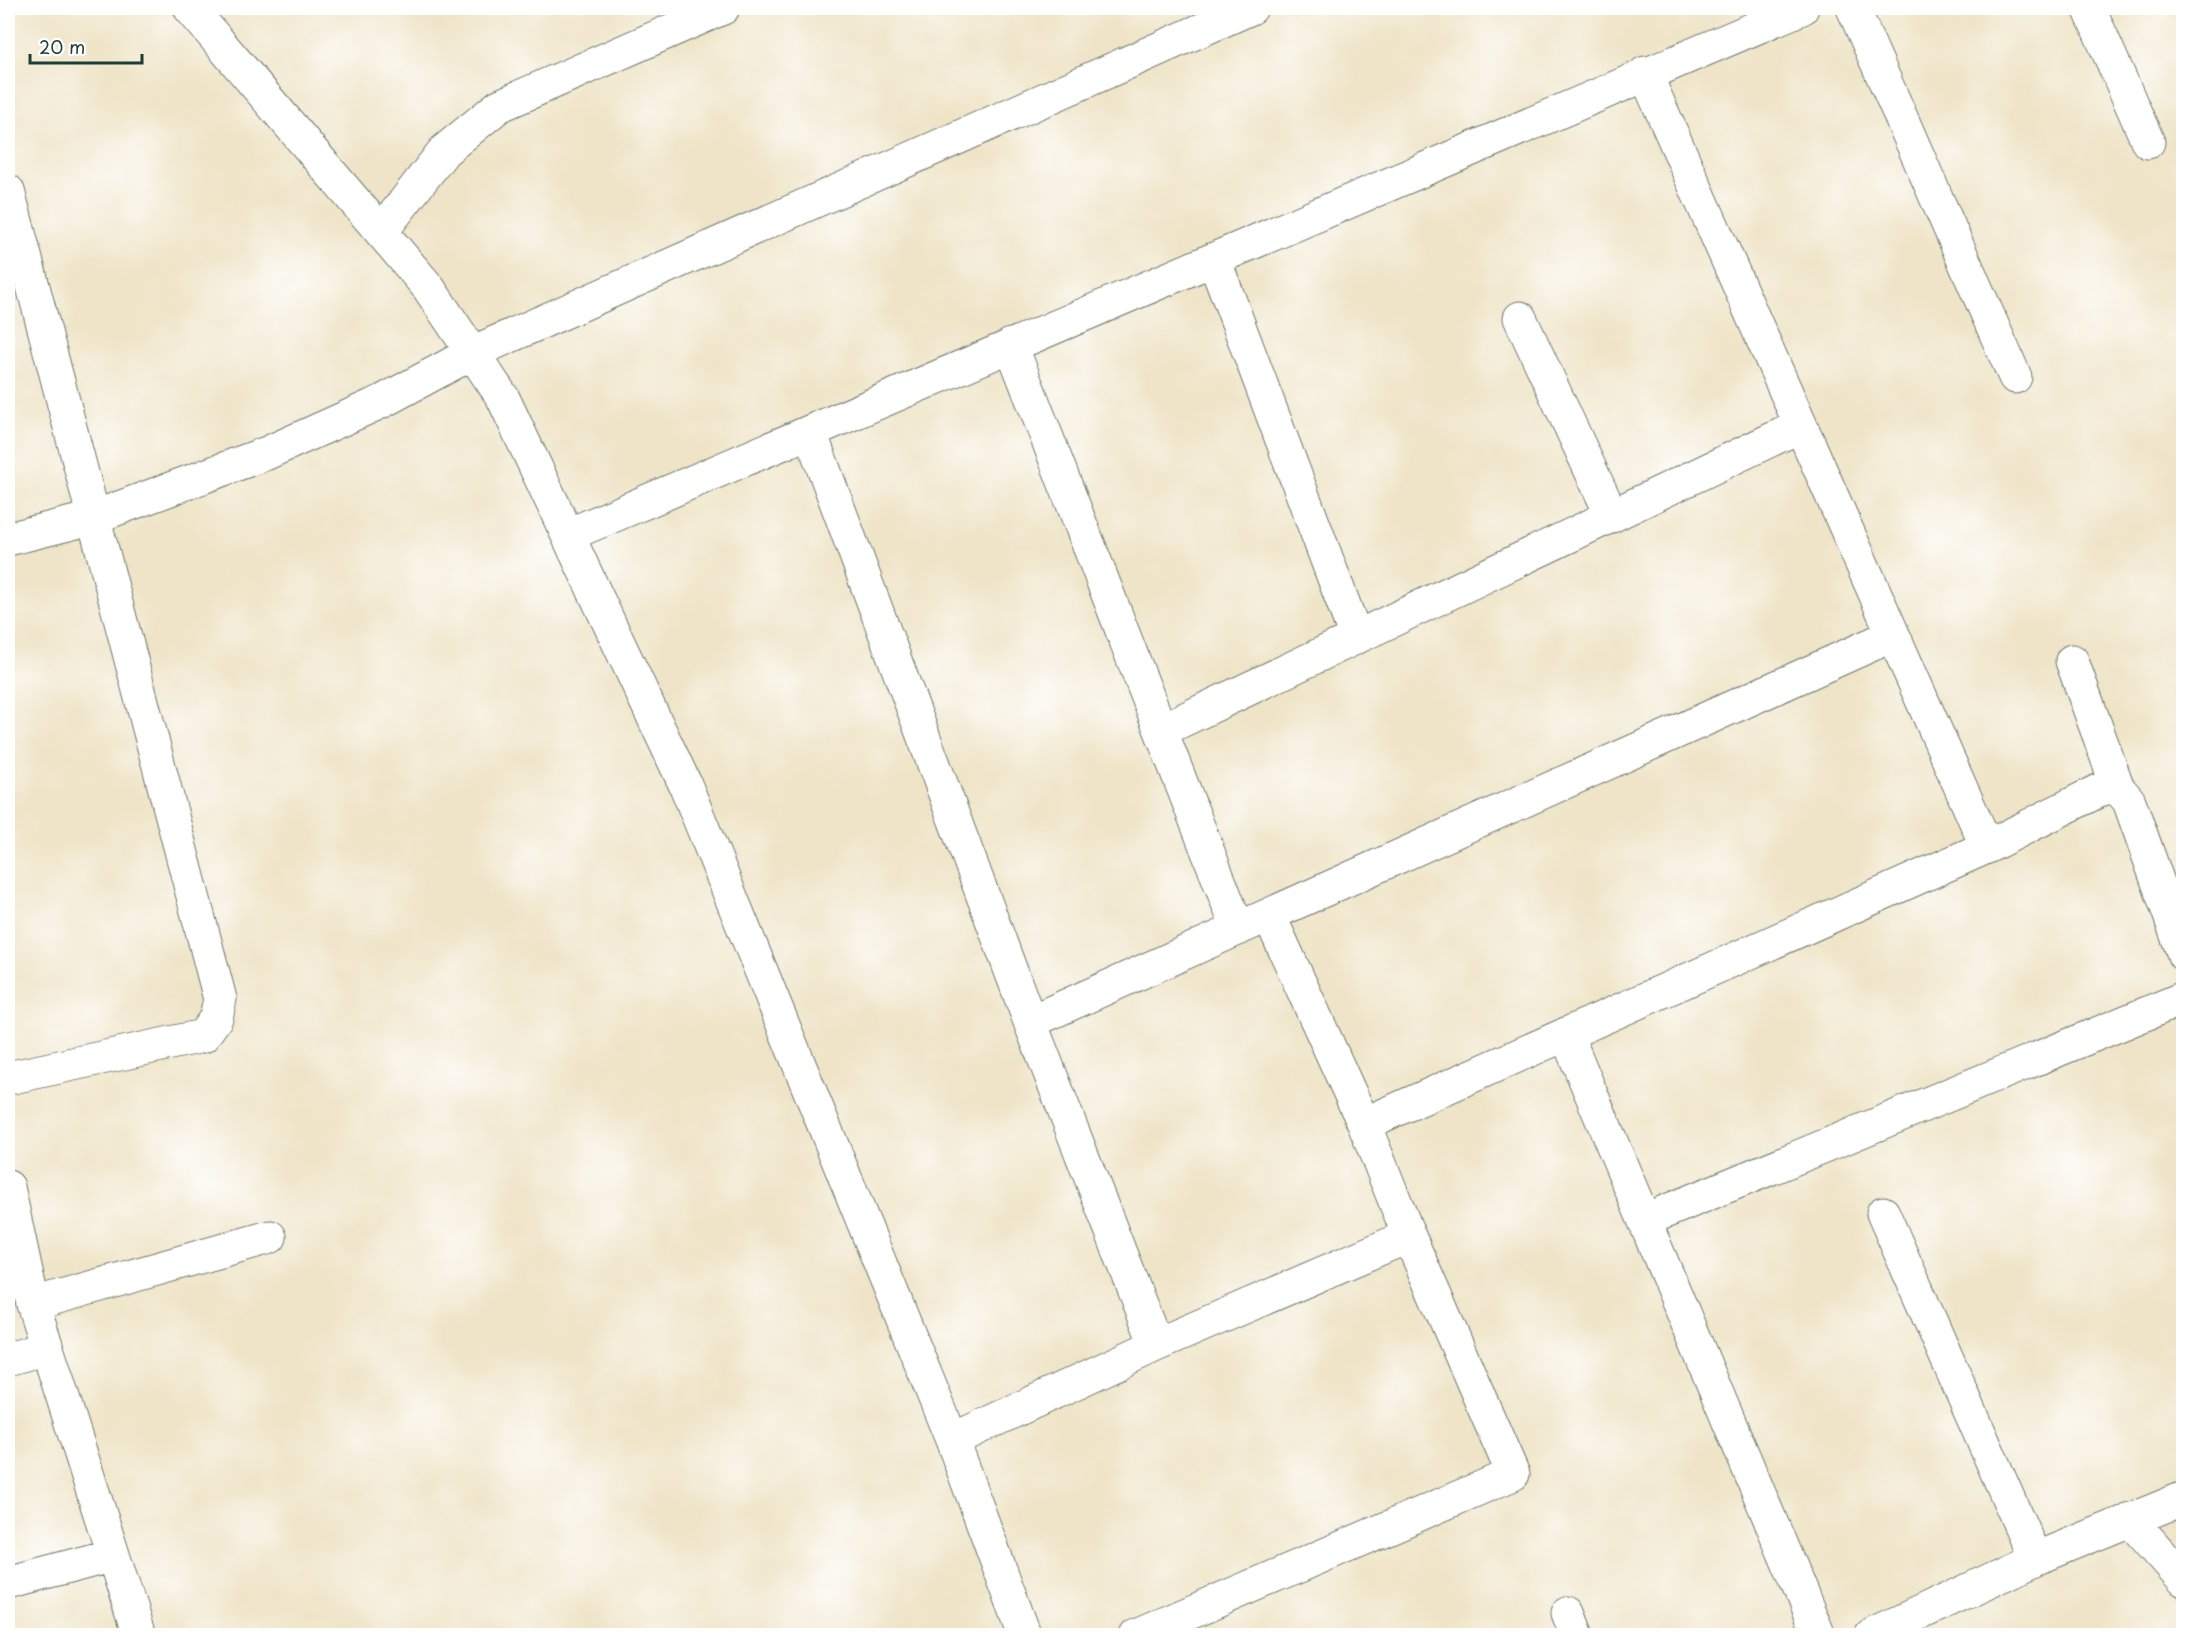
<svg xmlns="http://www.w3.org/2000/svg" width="2191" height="1643" font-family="'Playpen Sans',sans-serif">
<rect width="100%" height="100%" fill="#fff"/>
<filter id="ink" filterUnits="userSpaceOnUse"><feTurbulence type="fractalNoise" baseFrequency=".0167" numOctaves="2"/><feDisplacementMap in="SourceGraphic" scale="12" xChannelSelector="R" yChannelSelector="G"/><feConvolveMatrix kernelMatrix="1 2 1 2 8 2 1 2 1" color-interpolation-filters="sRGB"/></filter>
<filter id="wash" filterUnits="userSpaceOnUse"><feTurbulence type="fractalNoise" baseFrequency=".008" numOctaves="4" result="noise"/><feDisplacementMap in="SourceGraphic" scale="24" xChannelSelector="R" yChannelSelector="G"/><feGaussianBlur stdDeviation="1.35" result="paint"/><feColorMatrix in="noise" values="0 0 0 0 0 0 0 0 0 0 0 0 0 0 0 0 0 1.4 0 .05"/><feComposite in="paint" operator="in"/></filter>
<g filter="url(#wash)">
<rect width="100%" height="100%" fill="#efe4c7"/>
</g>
<g filter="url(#ink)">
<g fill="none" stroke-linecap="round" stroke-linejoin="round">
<g stroke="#687767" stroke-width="35">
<path id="minor" d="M 190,8 L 428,287 L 503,398 L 685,784 L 952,1440 L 1025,1636
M 1853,8 L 2015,377
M 2089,8 L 2148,142
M 1645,73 L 1987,847
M 8,191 L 220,999 L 216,1018 L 203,1036 L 8,1078
M 381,232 L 444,151 L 499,106 L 723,8
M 1214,259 L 1356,637
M 1520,318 L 1612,516
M 1011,345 L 1238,929
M 810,432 L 1030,1022 L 1156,1345
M 568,535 L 1802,8
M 8,539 L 92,518 L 267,453 L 383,401 L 474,352 L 1251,8
M 2072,661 L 2118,788
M 1162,730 L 1800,426
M 1030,1022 L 1893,635
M 1566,1034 L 1819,1636
M 1364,1124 L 1987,847 L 2104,788 L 2118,788 L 2129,801 L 2184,955
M 8,1187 L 33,1304 L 139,1636
M 1883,1213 L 2035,1559
M 1645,1220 L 2184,998
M 33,1304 L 270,1237
M 8,1359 L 47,1348
M 952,1440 L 1156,1345 L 1409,1236
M 2130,1519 L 2184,1580
M 8,1583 L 113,1555
M 1568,1613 L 1577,1636
M 1136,1636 L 1513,1474 L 1409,1236 L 1364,1124 L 1269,915
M 1871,1636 L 2035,1559 L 2184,1498"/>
</g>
<use href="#minor" stroke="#fff" stroke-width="33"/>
</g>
</g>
<rect width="2191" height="1643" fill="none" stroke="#fff" stroke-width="30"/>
<path d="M30 54v9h112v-9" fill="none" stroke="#1f3d34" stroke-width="3"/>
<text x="39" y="54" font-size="18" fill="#1f3d34" stroke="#ffffff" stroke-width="4.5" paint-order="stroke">20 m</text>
</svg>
